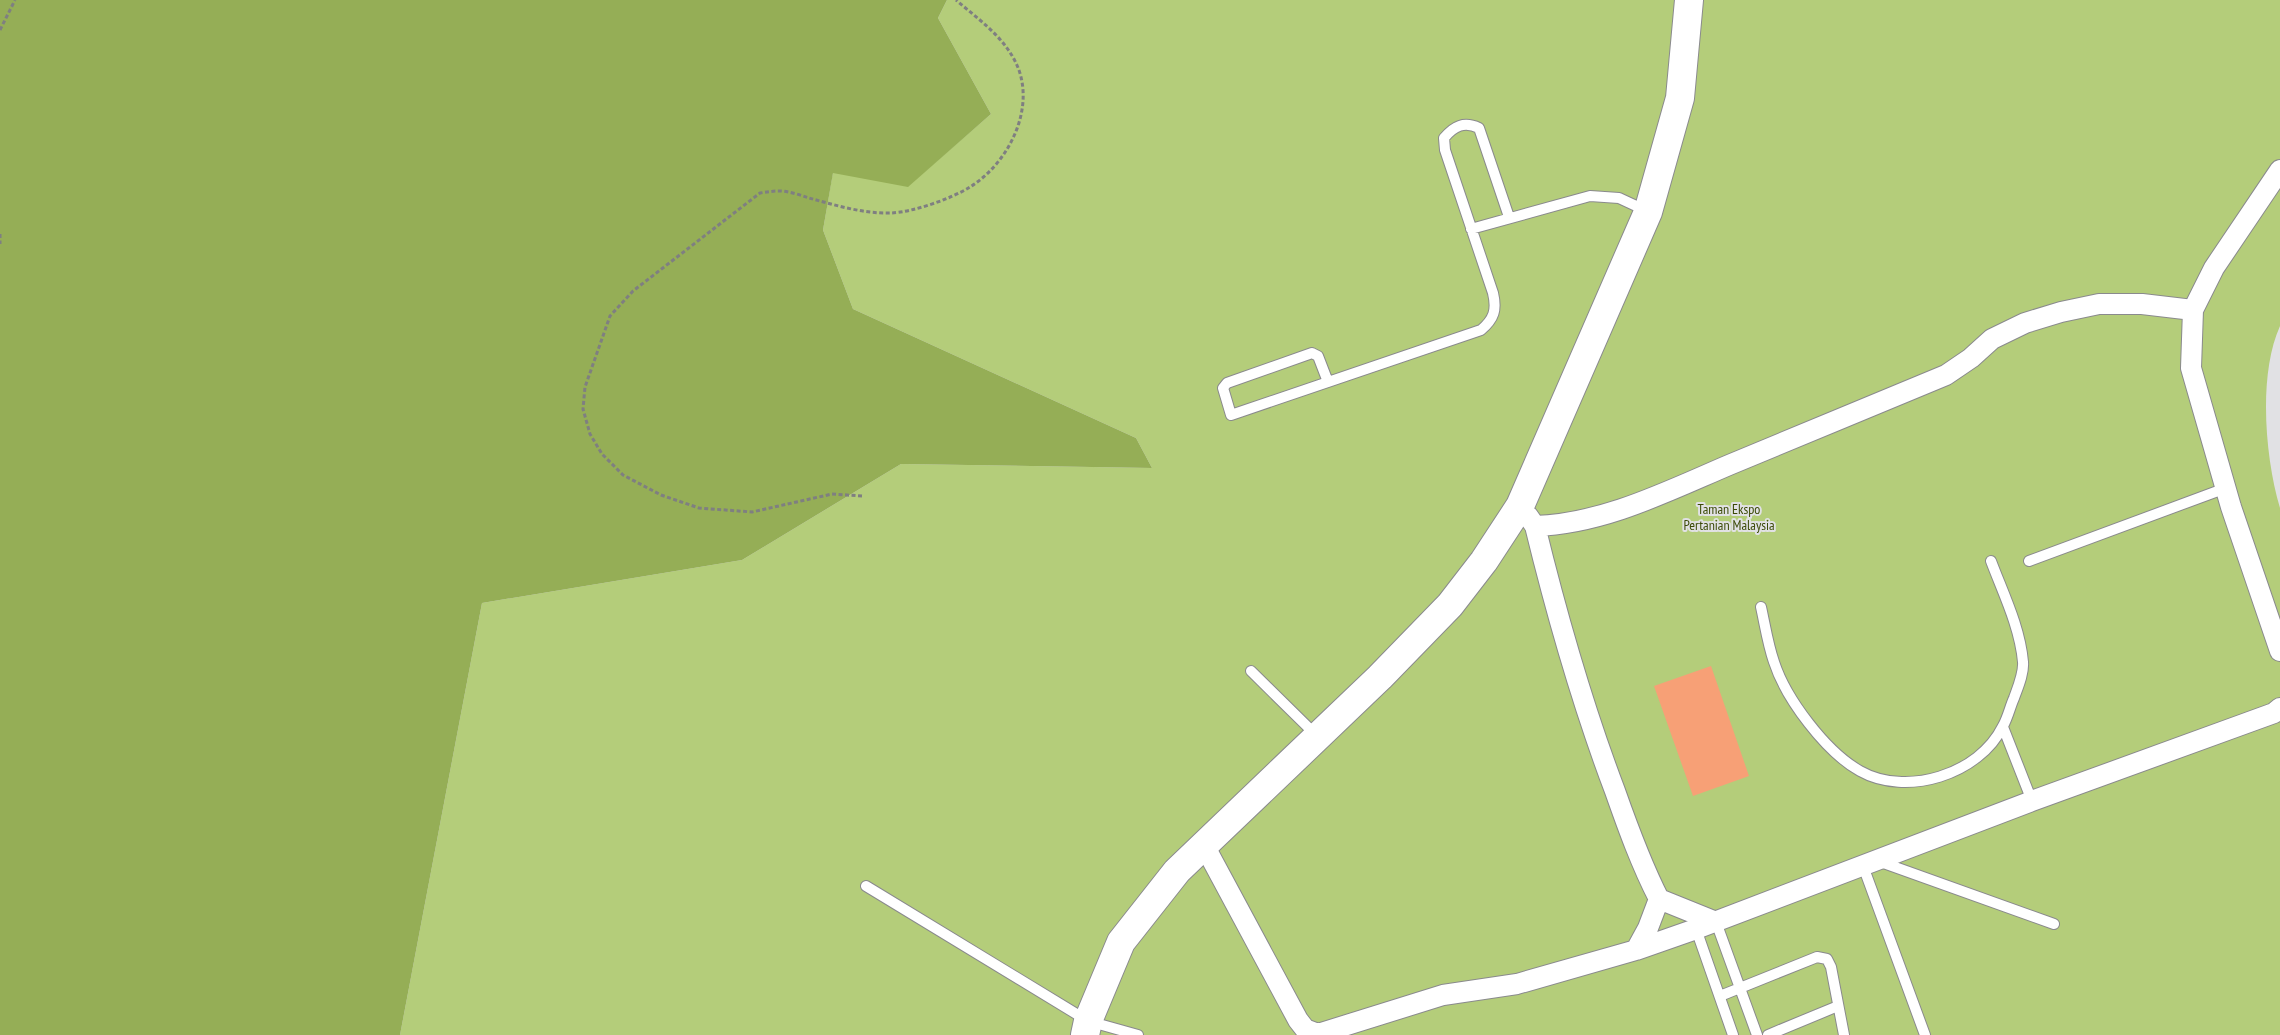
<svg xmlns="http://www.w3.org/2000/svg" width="2280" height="1035" font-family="'PT Sans Narrow',sans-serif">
<rect width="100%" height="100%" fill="#e1e1e4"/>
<path fill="#b4cd7a" d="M 947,0 L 2280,0 L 2280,326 C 2258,375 2265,457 2280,508 L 2280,1035 L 400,1035 L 482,603 L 742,560 L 901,464 L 1152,468 L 1136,438 L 853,309 L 823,230 L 833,172 L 908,186 L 991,114 L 938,18 Z"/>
<path fill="#95ae56" d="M 0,0 L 947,0 L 938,18 L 991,114 L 908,187 L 833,173 L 823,230 L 853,309 L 1136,438 L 1152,468 L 901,464 L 742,560 L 482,603 L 400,1035 L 0,1035 Z"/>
<path fill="#f7a076" d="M 1711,666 L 1749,776 L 1693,796 L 1654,686 Z"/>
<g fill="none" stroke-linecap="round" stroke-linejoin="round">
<g stroke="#8a8a8d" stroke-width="12">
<path id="lane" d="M 1471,229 L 1590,196 L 1619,198 L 1647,211
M 1328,382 L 1318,356 L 1312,353 L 1227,383 L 1223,388 L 1231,415 L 1481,330 C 1494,319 1497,310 1493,293 L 1445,150 L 1444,138 C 1454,126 1464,121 1479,128 L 1509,217
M 2029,561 L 2226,488
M 1761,607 C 1765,625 1768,645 1774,662 C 1786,699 1826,752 1860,771 C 1906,797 1979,775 2003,726 C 2008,717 2010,707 2014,698 C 2018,687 2024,673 2023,662 C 2020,627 2003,593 1991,561
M 1251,671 L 1316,735
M 2003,727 L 2032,801
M 1878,861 L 2054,924
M 1863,866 L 1925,1035
M 866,886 L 1088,1021 L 1138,1035
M 1716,922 L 1757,1035
M 1696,929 L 1733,1035
M 1720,996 L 1817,957 L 1827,959 L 1831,967 L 1844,1035
M 1768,1035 L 1838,1006"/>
</g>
<g stroke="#8a8a8d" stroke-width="22">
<path id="street" d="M 2280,170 L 2214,268 L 2193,310 L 2191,368 L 2231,507 L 2280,651
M 1528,516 L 1535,526 C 1557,616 1582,704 1615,791 C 1628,828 1641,864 1659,899 L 1716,922
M 1535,526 C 1603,524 1668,491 1729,465 C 1801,435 1874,405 1946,375 L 1971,358 L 1992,339 L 2025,323 L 2061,312 L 2099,304 L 2142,304 L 2193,310
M 1204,845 L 1298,1020 L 1305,1029 L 1318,1034 L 1443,995 L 1517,984 L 1636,950 L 1696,929 L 2032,801 L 2274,713 L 2280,708
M 1636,950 L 1648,928 L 1659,899"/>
</g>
<g stroke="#8a8a8d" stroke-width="30">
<path id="secondary" d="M 1085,1035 L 1088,1021 L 1121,942 L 1177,871 L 1380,677 L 1450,605 L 1484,561 L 1520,506 L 1648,212 L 1680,98 L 1689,0"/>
</g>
<path stroke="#7f7f81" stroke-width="3" stroke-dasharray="4 2.5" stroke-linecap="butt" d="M 0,30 L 15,0
M 0,234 L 0,244
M 862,496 L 832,494 L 752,512 L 699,508 L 661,495 L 623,475 L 602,454 L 590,434 L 583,409 L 585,387 L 610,316 L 633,291 L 760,193 C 767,192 773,191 779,191 C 789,191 800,195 809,198 C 835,205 863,214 891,213 C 913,212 951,199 970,187 C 1009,163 1037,107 1016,63 C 1003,36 978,19 956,0"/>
<use href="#lane" stroke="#fff" stroke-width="10"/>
<use href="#street" stroke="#fff" stroke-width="20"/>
<use href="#secondary" stroke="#fff" stroke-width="28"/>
</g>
<g text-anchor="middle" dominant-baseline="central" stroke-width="4" stroke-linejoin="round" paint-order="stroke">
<g font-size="14" fill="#3b4a06" stroke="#e1e1e4">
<text x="1729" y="509">Taman Ekspo<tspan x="1729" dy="16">Pertanian Malaysia</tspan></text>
</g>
</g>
</svg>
